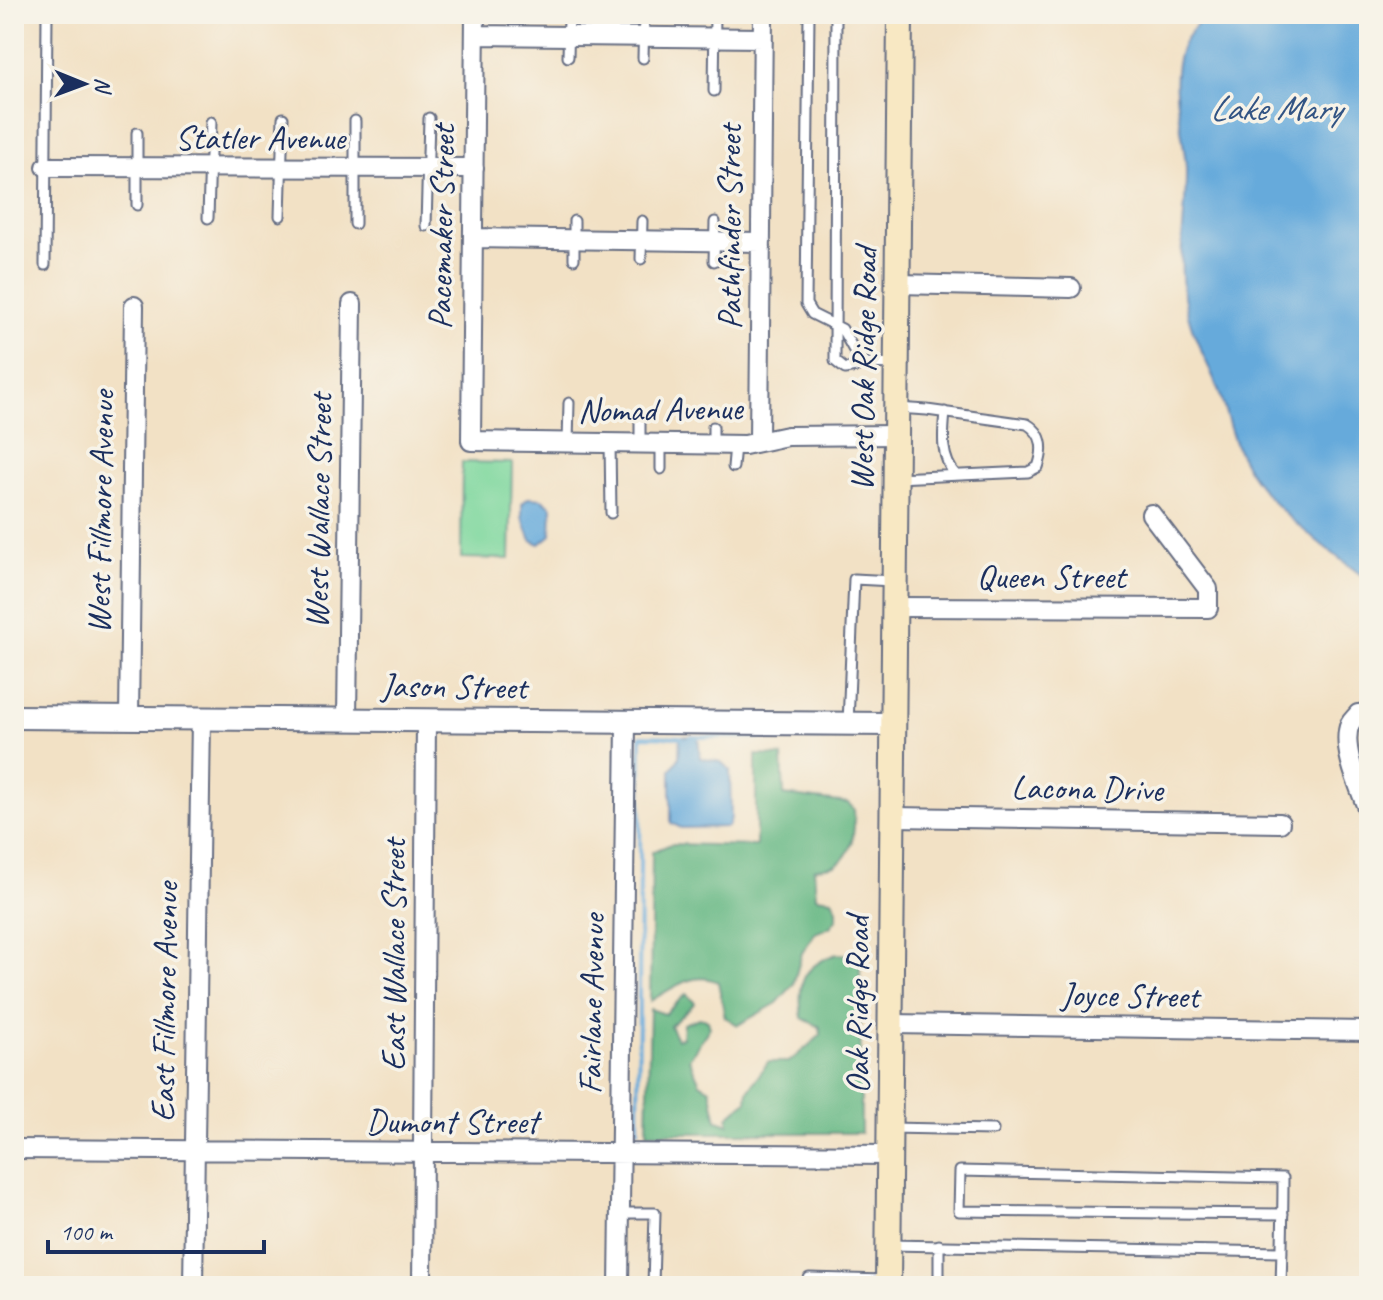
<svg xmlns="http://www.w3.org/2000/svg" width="1383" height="1300" font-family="Caveat,sans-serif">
<rect width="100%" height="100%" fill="#f7f3e8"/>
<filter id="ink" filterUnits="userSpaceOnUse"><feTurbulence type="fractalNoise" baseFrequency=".0125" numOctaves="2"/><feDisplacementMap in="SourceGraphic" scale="16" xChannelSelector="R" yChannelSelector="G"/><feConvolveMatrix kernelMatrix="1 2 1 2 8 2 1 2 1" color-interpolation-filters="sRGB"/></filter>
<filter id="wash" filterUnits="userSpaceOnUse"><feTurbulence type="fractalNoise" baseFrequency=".006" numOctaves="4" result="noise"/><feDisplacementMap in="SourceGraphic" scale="32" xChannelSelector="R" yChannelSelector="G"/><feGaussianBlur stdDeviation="1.8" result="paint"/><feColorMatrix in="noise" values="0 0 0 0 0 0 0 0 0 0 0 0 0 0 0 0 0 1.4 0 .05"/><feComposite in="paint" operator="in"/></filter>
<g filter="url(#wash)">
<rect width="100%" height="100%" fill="#f2e1c5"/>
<path fill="#7dd79d" stroke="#4c837e" stroke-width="2" d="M 462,462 L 512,463 L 510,559 L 461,558 Z"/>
<path fill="#66b884" stroke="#407471" stroke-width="2" d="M 756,755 L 782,756 L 784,795 L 848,803 L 854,809 C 855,827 854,856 835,865 C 829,867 820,867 814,869 L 816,897 L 832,899 L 837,909 L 837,918 L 830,927 L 815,933 L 802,953 L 793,985 L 777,1003 L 738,1025 L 725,1017 L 718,982 C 693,970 672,989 650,1001 L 652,852 L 671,844 L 756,846 Z
M 837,954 L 860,956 L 861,1133 L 647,1133 L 650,1009 L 665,1014 L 686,994 L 695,1003 L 670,1026 L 677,1039 L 682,1037 L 683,1024 L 699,1018 L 708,1020 L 710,1027 L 689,1059 L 700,1083 L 710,1089 L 717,1120 L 729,1124 L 728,1117 L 747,1101 L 748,1091 L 768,1062 L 789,1062 L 821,1035 L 820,1027 L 802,1018 C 797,983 802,966 837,954 Z"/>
<path fill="#66aadb" stroke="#406c9c" stroke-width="2" d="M 1206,14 L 1369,14 L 1369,581 C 1323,545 1266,508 1240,455 C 1229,433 1226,408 1217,386 C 1202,350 1188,329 1183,289 C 1178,248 1187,209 1186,168 C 1184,128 1167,86 1181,48 C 1185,36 1198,24 1206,14 Z
M 528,498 L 542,499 L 552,507 L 551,535 L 540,544 L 531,540 L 522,517 L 522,504 Z
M 680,736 L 698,737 L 700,758 L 721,762 L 730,770 L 731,818 L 728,827 L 681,828 L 671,823 L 671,770 L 679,758 Z"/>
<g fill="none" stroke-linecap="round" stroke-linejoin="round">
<path stroke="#66aadb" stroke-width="4" d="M 691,737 L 825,738
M 638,1129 L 641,736 L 682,737"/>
</g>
</g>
<g filter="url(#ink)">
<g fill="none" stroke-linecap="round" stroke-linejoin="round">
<g stroke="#666d82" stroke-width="13">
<path id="service" d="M 809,14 L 806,304 L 812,314 L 842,329 L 861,363
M 836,14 L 835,361 L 845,369 L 856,367 L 861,363 L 894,364
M 568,57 L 569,18
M 643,58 L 644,15
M 714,91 L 715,14
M 137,133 L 137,205
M 280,216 L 283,118
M 208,218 L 211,122
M 574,221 L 574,259
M 355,224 L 355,121
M 426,226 L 429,118
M 641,259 L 642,221
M 714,261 L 715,222
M 45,265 L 47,14
M 945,412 C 943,434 940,458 956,475
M 640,421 L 640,443
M 568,442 L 569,403
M 610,443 L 611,513
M 661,444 L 661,469
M 713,445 L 713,427
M 733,467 L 735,445
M 896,478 L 1028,472 L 1038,467 C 1044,450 1044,434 1027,424 L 927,410 L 897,408
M 848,724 L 854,579 L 893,581
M 890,1128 L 993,1130
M 620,1213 L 655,1213 L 653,1286
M 889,1245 L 1282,1252
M 939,1276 L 939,1245
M 809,1278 L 885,1280
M 1281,1286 C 1282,1250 1283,1214 1283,1178 L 960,1171 L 959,1211 L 1283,1214"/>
</g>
<g stroke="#666d82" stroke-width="22">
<path id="minor" d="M 475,14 L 471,441 L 745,445 L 787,436 L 897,435
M 475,35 L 762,38
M 46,167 L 474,168
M 473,238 L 761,242
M 898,284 L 1071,288
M 759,440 L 763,14
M 894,607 L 1208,608 L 1208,589 L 1151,514
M 1369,713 L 1358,714 C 1356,717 1352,720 1350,724 C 1340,747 1361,791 1369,813
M 129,719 L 134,306
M 347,719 L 352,304
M 893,817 L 1280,823
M 891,1024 L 1369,1031
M 14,1149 L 890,1155
M 193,1286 L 201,718
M 422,1286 L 426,720
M 619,1286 L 626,722"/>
</g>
<g stroke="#666d82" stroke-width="26">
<path id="tertiary" d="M 14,717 L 893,724"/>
</g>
<g stroke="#666d82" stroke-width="28">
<path id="secondary" d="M 888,1286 L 900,14"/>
</g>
<use href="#service" stroke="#fff" stroke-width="9"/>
<use href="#minor" stroke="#fff" stroke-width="18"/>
<use href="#tertiary" stroke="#fff" stroke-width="22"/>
<use href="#secondary" stroke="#f8e8c3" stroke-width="24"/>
</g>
</g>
<g text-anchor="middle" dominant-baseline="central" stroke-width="7" stroke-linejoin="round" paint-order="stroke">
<g font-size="34" fill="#1b2f5e" stroke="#f7f3e8">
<text x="260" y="137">Statler Avenue</text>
<text transform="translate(441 227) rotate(-89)">Pacemaker Street</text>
<text transform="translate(729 227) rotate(-90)">Pathfinder Street</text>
<text transform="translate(863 369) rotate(-89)">West Oak Ridge Road</text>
<text transform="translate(660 409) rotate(-1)">Nomad Avenue</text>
<text transform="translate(318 511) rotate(-89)">West Wallace Street</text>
<text transform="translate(100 512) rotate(-89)">West Fillmore Avenue</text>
<text x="1051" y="576">Queen Street</text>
<text transform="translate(454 686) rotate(1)">Jason Street</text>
<text transform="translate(1087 788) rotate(1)">Lacona Drive</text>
<text transform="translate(393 955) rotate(-90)">East Wallace Street</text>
<text transform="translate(1130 995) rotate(1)">Joyce Street</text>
<text transform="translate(164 1002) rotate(-89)">East Fillmore Avenue</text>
<text transform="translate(591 1004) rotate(-89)">Fairlane Avenue</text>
<text transform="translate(857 1005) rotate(-90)">Oak Ridge Road</text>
<text x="452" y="1121">Dumont Street</text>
</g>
<g font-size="36" font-style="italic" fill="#325484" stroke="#f7f3e8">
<text x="1275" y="108">Lake Mary</text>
</g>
</g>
<rect width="1383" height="1300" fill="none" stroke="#f7f3e8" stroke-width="48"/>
<g transform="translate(84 84) rotate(91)" stroke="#f7f3e8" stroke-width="6" paint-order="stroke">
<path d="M0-6L14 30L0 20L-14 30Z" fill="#1b2f5e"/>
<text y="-12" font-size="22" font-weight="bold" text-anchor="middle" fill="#1b2f5e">N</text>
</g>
<path d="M48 1240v12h216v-12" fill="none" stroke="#1b2f5e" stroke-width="4"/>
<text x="60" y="1240" font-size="24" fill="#1b2f5e" stroke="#f7f3e8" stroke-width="6" paint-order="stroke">100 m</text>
</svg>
